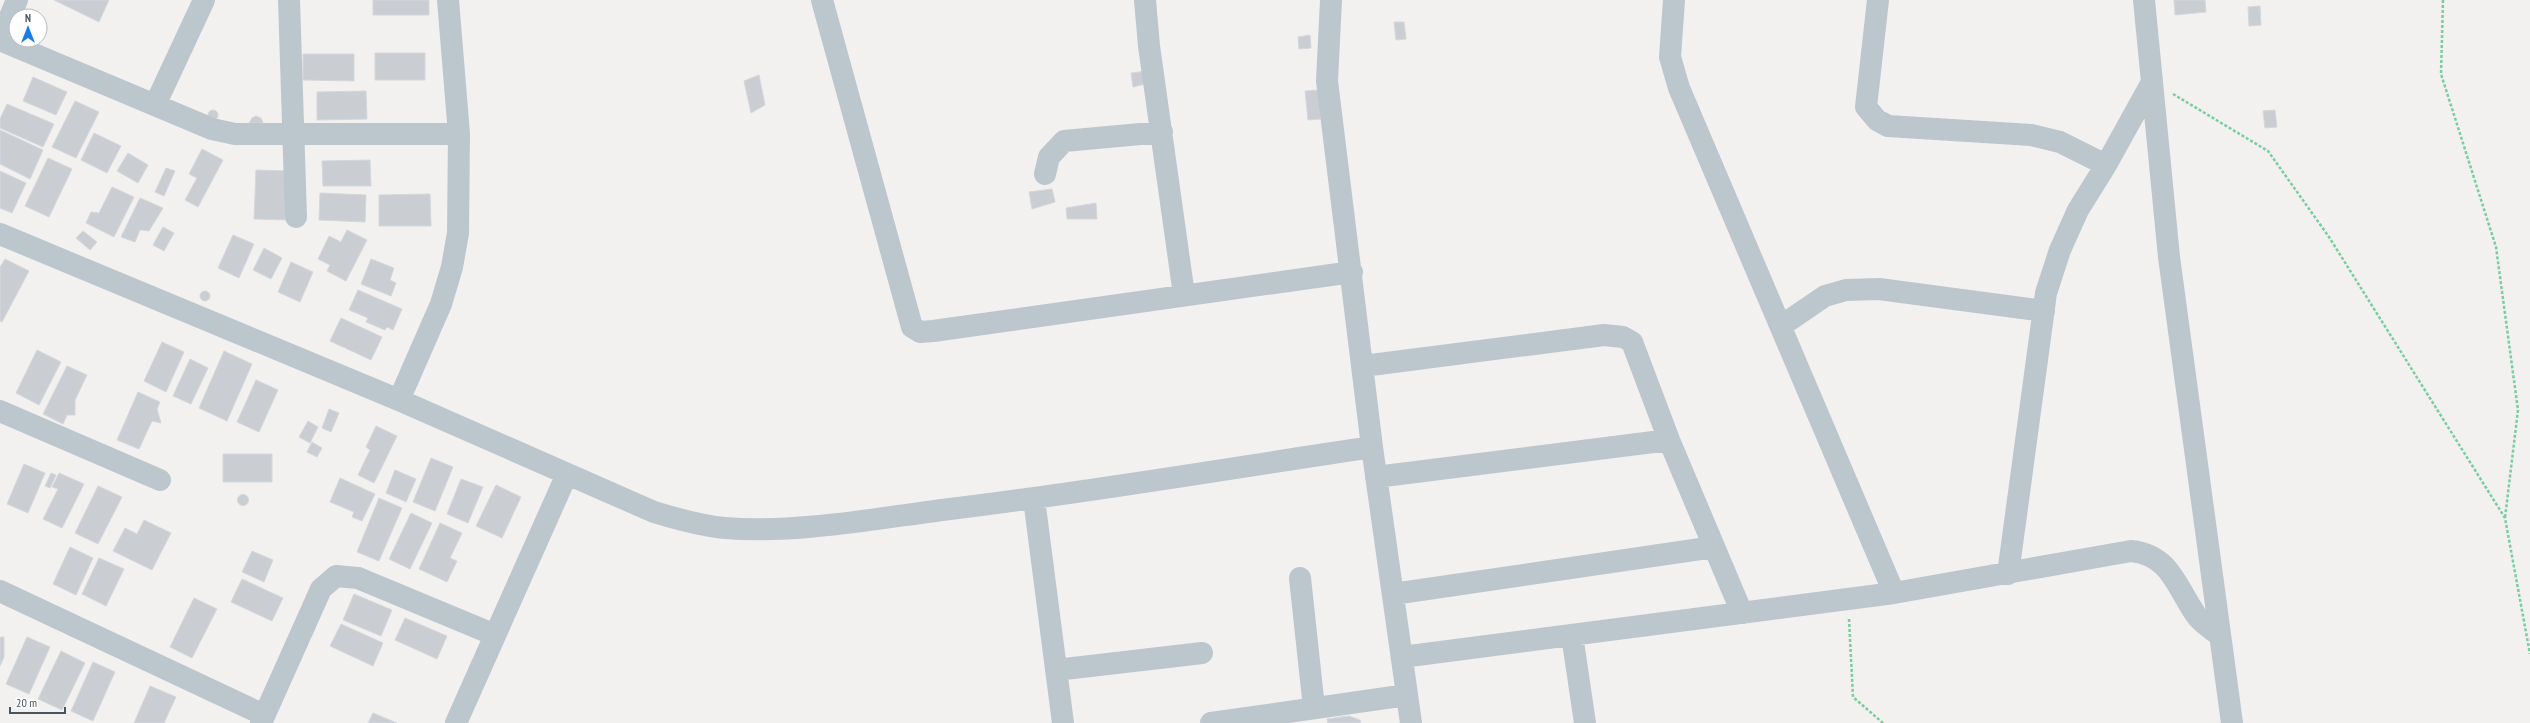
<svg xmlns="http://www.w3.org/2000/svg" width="2530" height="723" font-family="'PT Sans Narrow',sans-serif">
<rect width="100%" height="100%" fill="#f3f0f0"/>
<path fill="#caced3" stroke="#d4d7dc" d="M 54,0 L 109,0 L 99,22 Z
M 373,0 L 429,0 L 429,15 L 373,15 Z
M 2174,0 L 2205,0 L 2206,12 L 2175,15 Z
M 2260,6 L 2261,25 L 2249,26 L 2248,7 Z
M 1394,22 L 1404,22 L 1406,39 L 1396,40 Z
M 1310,35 L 1311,48 L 1299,49 L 1298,37 Z
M 375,53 L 425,53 L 425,80 L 375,80 Z
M 303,54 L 354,54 L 354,81 L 303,80 Z
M 1147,71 L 1149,83 L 1133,87 L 1131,73 Z
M 759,75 L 765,105 L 751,113 L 744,81 Z
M 33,77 L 67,92 L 56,115 L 23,101 Z
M 1318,90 L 1321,119 L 1308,120 L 1305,91 Z
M 366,91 L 367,119 L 317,120 L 317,92 Z
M 75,101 L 99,112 L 76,158 L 52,147 Z
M 7,104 L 54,124 L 43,147 L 0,128 L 0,119 Z
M208 115a5 5 0 1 1 10 0a5 5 0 1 1-10 0Z
M 2275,110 L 2277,127 L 2265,128 L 2263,111 Z
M 256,116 L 261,118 L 263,123 L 249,123 L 252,118 Z
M 0,130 L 43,150 L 30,179 L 0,164 Z
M 94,133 L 121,146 L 107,173 L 81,160 Z
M 202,149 L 223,160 L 198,207 L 185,200 L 197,178 L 189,174 Z
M 128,153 L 148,165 L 138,183 L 117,171 Z
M 48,158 L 72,169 L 49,217 L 25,206 Z
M 370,160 L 371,186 L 323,186 L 322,161 Z
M 166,168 L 175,171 L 164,196 L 155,192 Z
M 256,170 L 287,171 L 285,220 L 254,219 Z
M 0,171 L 26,183 L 12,213 L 0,208 Z
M 112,187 L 134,197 L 114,237 L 86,223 L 91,212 L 99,213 Z
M 1052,189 L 1055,202 L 1032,209 L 1029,192 Z
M 320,193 L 366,195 L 365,222 L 319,220 Z
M 430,194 L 431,226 L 379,226 L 379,195 Z
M 140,198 L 163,208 L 149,231 L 140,230 L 135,242 L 121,237 Z
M 1096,203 L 1097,219 L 1067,219 L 1066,208 Z
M 163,227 L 174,233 L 164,251 L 153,245 Z
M 347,230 L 367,240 L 346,281 L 327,271 L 330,265 L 318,259 L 329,236 L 341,242 Z
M 83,231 L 97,242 L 90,250 L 76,238 Z
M 233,235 L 254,244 L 239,278 L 218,268 Z
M 264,248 L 282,258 L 271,279 L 253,270 Z
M 5,259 L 29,271 L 2,322 L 0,321 L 0,267 Z
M 371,259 L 394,268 L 390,280 L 396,283 L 391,296 L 361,284 Z
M 291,262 L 313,272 L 300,302 L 278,292 Z
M 358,290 L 402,309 L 393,330 L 387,327 L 385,330 L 366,322 L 368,318 L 349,310 Z
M200 296a5 5 0 1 1 10 0a5 5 0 1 1-10 0Z
M 341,318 L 382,337 L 371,360 L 330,341 Z
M 162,342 L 184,352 L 166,392 L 144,381 Z
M 37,350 L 61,362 L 39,405 L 16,393 Z
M 224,351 L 252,364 L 227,421 L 199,408 Z
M 190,359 L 208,368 L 191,404 L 173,396 Z
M 67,366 L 87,375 L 75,400 L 75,415 L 67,415 L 63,424 L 43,414 Z
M 256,380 L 278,390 L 259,432 L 237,422 Z
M 138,392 L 160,402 L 157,409 L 161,423 L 152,421 L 139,449 L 117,440 Z
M 329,409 L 339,413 L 331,432 L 322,428 Z
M 308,421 L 318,427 L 310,443 L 299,437 Z
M 376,426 L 397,436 L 374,483 L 358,475 L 370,450 L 366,447 Z
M 312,442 L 322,448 L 317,457 L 307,452 Z
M 223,454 L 272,454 L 272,482 L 223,482 Z
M 431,458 L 453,467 L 435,511 L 413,502 Z
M 24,464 L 45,473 L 28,513 L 7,504 Z
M 395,470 L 416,479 L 406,502 L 386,493 Z
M 51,473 L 56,475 L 50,488 L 45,486 Z
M 59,473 L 84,484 L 62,528 L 43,519 L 58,489 L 52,487 Z
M 340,478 L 375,494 L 362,521 L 352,517 L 354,512 L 330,502 Z
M 461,479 L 483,487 L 468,523 L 447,514 Z
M 496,485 L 521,497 L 502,538 L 476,526 Z
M 98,486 L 122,497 L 98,544 L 75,533 Z
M237.5 500a5.5 5.5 0 1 1 11 0a5.5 5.5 0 1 1-11 0Z
M 379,498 L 402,508 L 379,561 L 357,552 Z
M 411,513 L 432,523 L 410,569 L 389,559 Z
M 144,520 L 171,533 L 152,570 L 113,551 L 125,528 L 137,534 Z
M 440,523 L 462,533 L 450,558 L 457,561 L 447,582 L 419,569 Z
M 70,547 L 93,558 L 76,595 L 53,584 Z
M 252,551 L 273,560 L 264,582 L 242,572 Z
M 99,558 L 124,569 L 106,606 L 82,594 Z
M 242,579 L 283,598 L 272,621 L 231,602 Z
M 354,594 L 392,610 L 381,636 L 343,620 Z
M 194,598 L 217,609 L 192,658 L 170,647 Z
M 405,618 L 447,636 L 437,659 L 395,640 Z
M 341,624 L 383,643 L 373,666 L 330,646 Z
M 0,637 L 4,637 L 4,657 L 0,666 Z
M 27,637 L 50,647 L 29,694 L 6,684 Z
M 61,651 L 85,663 L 62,710 L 38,699 Z
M 93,662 L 115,672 L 93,721 L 71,711 Z
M 150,686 L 176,697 L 164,723 L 134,723 Z
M 373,713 L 397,723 L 368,723 Z
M 1349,716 L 1360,720 L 1361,723 L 1328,723 L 1327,719 Z"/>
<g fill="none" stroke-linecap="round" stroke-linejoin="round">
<path stroke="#77ce9e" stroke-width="2.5" stroke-dasharray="3 2" stroke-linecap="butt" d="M 2443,0 L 2441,74 L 2496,247 L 2518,410 L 2505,518
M 2173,94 L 2268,151 L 2329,237 L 2505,518 L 2530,654
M 1849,619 L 1853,697 L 1883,723"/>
<path stroke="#bcc6cd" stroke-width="22" d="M 289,0 L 296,217
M 822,0 L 912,327 L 920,332 L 933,331 L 1352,272
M 1145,0 L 1149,46 L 1184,295
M 1331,0 L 1327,81 L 1372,447 L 1411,723
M 1674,0 L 1670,57 L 1679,88 L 1894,593
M 1878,0 L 1866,107 L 1877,120 L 1888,126 L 2031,135 L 2060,142 L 2106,165
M 2144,0 L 2169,257 L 2232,723
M 0,40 L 212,129 L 235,134 L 459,134
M 0,40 L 17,0
M 156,103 L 204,0
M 1045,174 L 1049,157 L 1064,141 L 1162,132
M 0,234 L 399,400 L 654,512 C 677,519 701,526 725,528 C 796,534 879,518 950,509 C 1091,492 1231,468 1372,447
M 1781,326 L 1825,296 L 1846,290 L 1879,289 L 2044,311
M 1363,366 L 1604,335 L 1623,337 L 1632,342 L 1669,440 L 1742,613
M 399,400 L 441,304 L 452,267 L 458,233 L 459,134 L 448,0
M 0,411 L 160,480
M 1376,477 L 1669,440
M 1034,499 L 1063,723
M 2008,574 L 2046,293 L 2060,250 L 2078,210 L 2106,165 L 2152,82
M 1300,578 L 1314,708
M 0,591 L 264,715
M 1393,594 L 1714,547
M 1572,635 L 1585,723
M 1402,657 L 1894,593 L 2131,551 C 2170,555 2176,586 2196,615 C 2201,623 2212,629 2219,635
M 1056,670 L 1202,653
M 261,723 L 321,589 L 336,576 L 358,578 L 495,635
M 456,723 L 567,474
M 1211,723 L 1407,695"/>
</g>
<g transform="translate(28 28)"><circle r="19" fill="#ffffff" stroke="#b6bbbf"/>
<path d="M0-3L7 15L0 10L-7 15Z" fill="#187ee5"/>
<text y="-6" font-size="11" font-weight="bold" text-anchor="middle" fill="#48555e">N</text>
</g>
<path d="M10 707v6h55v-6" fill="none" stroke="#48555e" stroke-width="2"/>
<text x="16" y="707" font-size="12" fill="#48555e" stroke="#ffffff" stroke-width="3" paint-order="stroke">20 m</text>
</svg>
